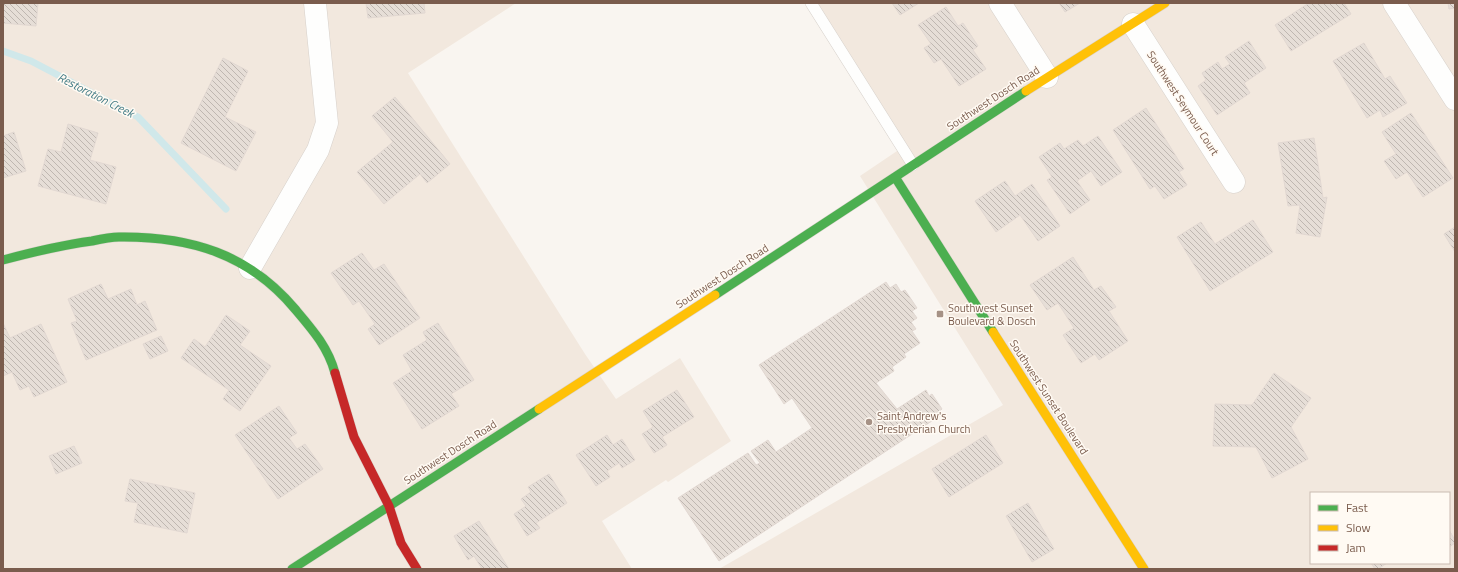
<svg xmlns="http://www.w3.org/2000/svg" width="1458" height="572" font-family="'Titillium Web',sans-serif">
<defs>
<pattern id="building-back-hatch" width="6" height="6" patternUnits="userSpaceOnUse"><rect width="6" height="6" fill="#e6ded7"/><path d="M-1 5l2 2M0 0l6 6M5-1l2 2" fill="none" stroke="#bfb7b1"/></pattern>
</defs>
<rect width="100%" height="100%" fill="#f9f5f0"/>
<path fill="#f2e8de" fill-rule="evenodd" d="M 3,3 L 516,3 L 408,73 L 585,354 L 616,399 L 680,358 L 731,441 L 668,482 L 666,480 L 602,521 L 632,569 L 3,569 Z
M 808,3 L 1455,3 L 1455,569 L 719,569 L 1003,405 L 860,176 L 900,149 ZM 1311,493 L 1449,493 L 1449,563 L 1311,563 Z"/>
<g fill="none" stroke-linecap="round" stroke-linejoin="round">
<path stroke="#d0e8ea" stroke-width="7" d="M 3,51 L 31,61 L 138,117 L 226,209"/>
</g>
<path fill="url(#building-back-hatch)" stroke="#e2d8d2" d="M 3,3 L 38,3 L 36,26 L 3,23 Z
M 366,3 L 424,3 L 425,13 L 368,18 Z
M 892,3 L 919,3 L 900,15 Z
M 1059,3 L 1080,3 L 1065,12 Z
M 1309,3 L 1344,3 L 1351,14 L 1291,51 L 1275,25 Z
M 1448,3 L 1455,3 L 1455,8 L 1449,9 Z
M 946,7 L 958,26 L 963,23 L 978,46 L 973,50 L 986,69 L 959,86 L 941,59 L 934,63 L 924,48 L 931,44 L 918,25 Z
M 1249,41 L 1266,68 L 1244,83 L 1250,93 L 1217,115 L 1198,86 L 1206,80 L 1202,73 L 1218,62 L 1222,69 L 1230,64 L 1225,57 Z
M 1364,43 L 1385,79 L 1390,76 L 1407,103 L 1383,117 L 1380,110 L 1367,118 L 1333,61 Z
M 223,58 L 248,71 L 225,117 L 256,132 L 236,171 L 181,143 Z
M 395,97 L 450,164 L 427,183 L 420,174 L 384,204 L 357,172 L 393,142 L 372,116 Z
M 1146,108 L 1184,169 L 1179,172 L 1187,185 L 1164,199 L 1155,186 L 1150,189 L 1113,130 Z
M 1411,113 L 1453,178 L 1423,197 L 1407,172 L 1396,179 L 1384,161 L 1396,154 L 1382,132 Z
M 68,124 L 98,133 L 90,160 L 116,167 L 106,204 L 38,186 L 48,149 L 61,152 Z
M 14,132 L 26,171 L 3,178 L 3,136 Z
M 1098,136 L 1122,172 L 1101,186 L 1091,171 L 1077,181 L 1090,200 L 1070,214 L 1047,180 L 1052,177 L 1039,157 L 1060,143 L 1064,149 L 1078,140 L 1083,146 Z
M 1314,138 L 1323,198 L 1327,197 L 1320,237 L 1296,233 L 1300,205 L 1288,206 L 1278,143 Z
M 1005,181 L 1015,196 L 1032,184 L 1060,226 L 1038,241 L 1020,215 L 996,232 L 975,201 Z
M 1253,220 L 1273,252 L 1210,291 L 1177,237 L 1201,222 L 1215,244 Z
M 1455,227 L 1455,252 L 1444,234 Z
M 362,253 L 374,270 L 384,264 L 420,318 L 379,345 L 368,329 L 375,324 L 359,301 L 353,305 L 331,273 Z
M 1073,257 L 1094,290 L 1101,286 L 1116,307 L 1109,311 L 1128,341 L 1099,360 L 1095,354 L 1081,363 L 1063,335 L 1074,328 L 1058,303 L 1047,310 L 1030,285 Z
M 886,282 L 890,288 L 896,284 L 901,292 L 905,290 L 917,308 L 912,311 L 917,318 L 911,322 L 916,329 L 912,331 L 920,343 L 904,354 L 906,357 L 892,367 L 894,371 L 876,383 L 897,409 L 926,390 L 929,396 L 932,394 L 942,409 L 939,412 L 941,415 L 719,561 L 678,498 L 748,453 L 756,465 L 760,463 L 751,451 L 768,440 L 776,452 L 812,428 L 792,398 L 784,404 L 759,365 Z
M 101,284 L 108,299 L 131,289 L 137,305 L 145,301 L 157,330 L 86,360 L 71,323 L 77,321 L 68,299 Z
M 226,315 L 250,331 L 240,345 L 271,366 L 240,411 L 223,399 L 229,390 L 181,358 L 194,339 L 205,347 Z
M 3,323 L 10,338 L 41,324 L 67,382 L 34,397 L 29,386 L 20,390 L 12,372 L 3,376 Z
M 438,323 L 474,380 L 451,394 L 459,406 L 422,429 L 393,383 L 412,371 L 403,355 L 427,340 L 423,332 Z
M 161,336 L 168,351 L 150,359 L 143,344 Z
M 1274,373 L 1311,398 L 1291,427 L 1308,459 L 1272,478 L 1256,447 L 1213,446 L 1215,404 L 1252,405 Z
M 677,390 L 694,417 L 662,437 L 667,445 L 654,453 L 642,434 L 653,427 L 643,411 Z
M 279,406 L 297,433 L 289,438 L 297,449 L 305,444 L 323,469 L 278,499 L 235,435 Z
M 607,435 L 613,445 L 622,439 L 635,460 L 622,468 L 619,463 L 607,471 L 610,477 L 596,486 L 576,455 Z
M 986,435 L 1003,463 L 949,497 L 932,469 Z
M 74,446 L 82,463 L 56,474 L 49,456 Z
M 549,474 L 567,503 L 536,523 L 540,528 L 527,536 L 514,514 L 526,506 L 521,499 L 531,492 L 528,487 Z
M 130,479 L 195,493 L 187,533 L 134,522 L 138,503 L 125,501 Z
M 1028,503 L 1054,549 L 1032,562 L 1006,516 Z
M 479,521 L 509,569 L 482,569 L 474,556 L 468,560 L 454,536 Z
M 1449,530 L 1455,540 L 1455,543 L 1449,547 Z
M 1371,563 L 1387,563 L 1378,569 L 1375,569 Z"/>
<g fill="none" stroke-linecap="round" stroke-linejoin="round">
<g stroke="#d7d1cb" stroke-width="12">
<path id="lane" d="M 811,3 L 913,165"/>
</g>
<g stroke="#d7d1cb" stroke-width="23">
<path id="street" d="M 1000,3 L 1047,77
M 1394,3 L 1455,99
M 1133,24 L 1234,182
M 250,268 L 318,150 L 327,123 L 315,3"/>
</g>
<g stroke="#d9d2cb" stroke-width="10">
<path id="fast" d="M 895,177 L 993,332
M 3,260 C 33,252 62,245 92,241 C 101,239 110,237 119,237 C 190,236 249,254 295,309 C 312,329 328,347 335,373
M 715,295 L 1026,91
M 292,569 L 539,409"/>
</g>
<g stroke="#d9d2cb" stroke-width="10">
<path id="slow" d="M 1026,91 L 1165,3
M 993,332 L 1144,569
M 539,409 L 715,295"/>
</g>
<g stroke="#d9d2cb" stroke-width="10">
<path id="jam" d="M 335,373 L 354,437 L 389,506 L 401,543 L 417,569"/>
</g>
<use href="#lane" stroke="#fefefd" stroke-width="11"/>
<use href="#street" stroke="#fefefd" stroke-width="22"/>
<use href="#fast" stroke="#4caf50" stroke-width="9"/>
<use href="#slow" stroke="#ffc107" stroke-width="9"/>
<use href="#jam" stroke="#c62828" stroke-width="9"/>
</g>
<g fill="#a69286" stroke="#fffaf3" stroke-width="1.5">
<rect x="936" y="310" width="8" height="8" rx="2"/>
<circle cx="869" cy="422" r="4"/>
</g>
<g text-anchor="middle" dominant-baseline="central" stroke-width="3" stroke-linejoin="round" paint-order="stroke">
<g font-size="11" fill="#7a5c4d" stroke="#fffaf3">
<text transform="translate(993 98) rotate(-33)">Southwest Dosch Road</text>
<text transform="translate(1183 103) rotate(57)">Southwest Seymour Court</text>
<text transform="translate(722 276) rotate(-33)">Southwest Dosch Road</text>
<text transform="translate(1049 397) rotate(57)">Southwest Sunset Boulevard</text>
<text transform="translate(450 452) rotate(-33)">Southwest Dosch Road</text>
</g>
<g font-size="11" fill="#7a5c4d" stroke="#fffaf3" text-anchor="start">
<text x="948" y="308">Southwest Sunset<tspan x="948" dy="13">Boulevard &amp; Dosch</tspan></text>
<text x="877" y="416">Saint Andrew's<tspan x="877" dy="13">Presbyterian Church</tspan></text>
</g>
<g font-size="12" font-style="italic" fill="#437c86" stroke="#fffaf3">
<text transform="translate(96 95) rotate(27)">Restoration Creek</text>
</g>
</g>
<rect width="1458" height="572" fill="none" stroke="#7a5c4d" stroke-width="8"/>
<rect x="1310" y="492" width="140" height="72" fill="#fffaf3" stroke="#cabbb1"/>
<rect x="1318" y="505" width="20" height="6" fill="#4caf50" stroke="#cabbb1"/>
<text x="1346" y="512" font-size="12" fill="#7a5c4d">Fast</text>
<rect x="1318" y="525" width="20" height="6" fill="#ffc107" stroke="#cabbb1"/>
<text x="1346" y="532" font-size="12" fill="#7a5c4d">Slow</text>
<rect x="1318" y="545" width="20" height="6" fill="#c62828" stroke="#cabbb1"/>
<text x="1346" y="552" font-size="12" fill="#7a5c4d">Jam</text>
</svg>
